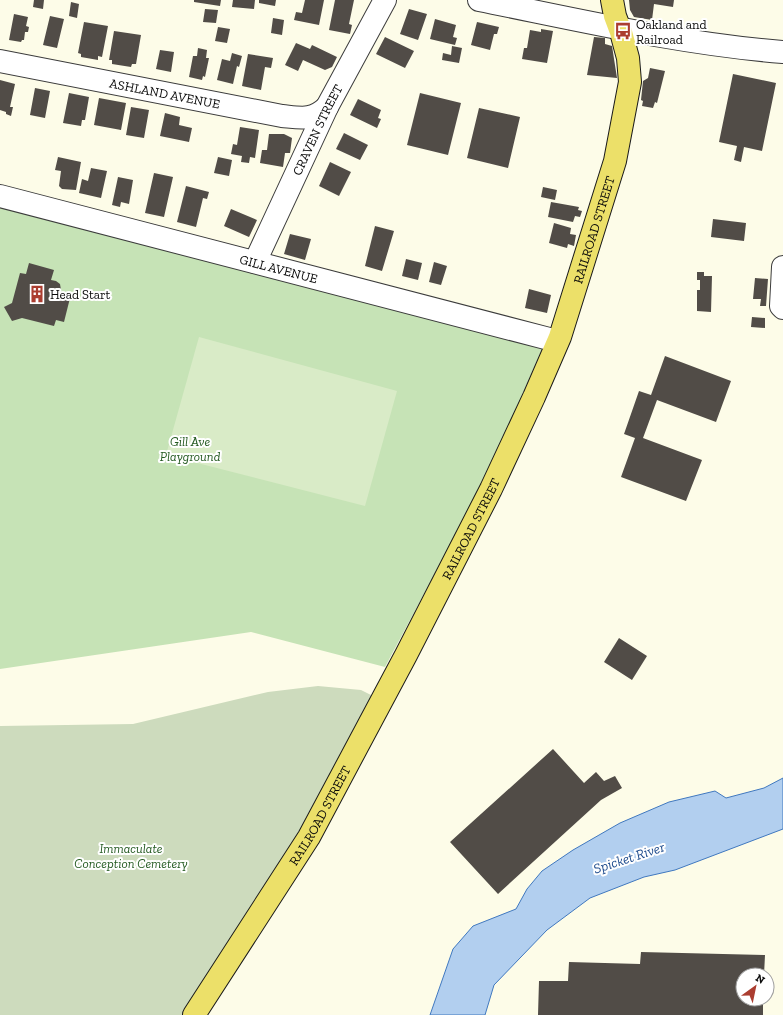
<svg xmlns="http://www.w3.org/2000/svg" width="783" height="1015" font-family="'Zilla Slab',serif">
<rect width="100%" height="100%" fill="#fdfce8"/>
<path fill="#c6e3b6" d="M 0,204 L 544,344 L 490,470 L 385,667 L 251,632 L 0,669 Z"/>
<path fill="#cddbbd" d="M 318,686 L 361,690 L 375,697 L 298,842 L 184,1015 L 0,1015 L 0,726 L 133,724 L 268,692 Z"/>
<path fill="#d9ebc7" d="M 199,337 L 397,391 L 365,506 L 166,455 Z"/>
<path fill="#b2cfef" stroke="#4078bf" d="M 783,778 L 783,829 L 675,870 L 644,877 L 590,898 L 547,930 L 494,985 L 485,1015 L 430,1015 L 453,949 L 473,926 L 516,909 L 527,889 L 542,871 L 573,850 L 620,823 L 669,802 L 715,791 L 726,798 L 764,788 Z"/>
<path fill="#514c47" d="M 34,0 L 44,0 L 43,9 L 33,7 Z
M 194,0 L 221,0 L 220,6 L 194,2 Z
M 233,0 L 255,0 L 254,9 L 232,7 Z
M 259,0 L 276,0 L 275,6 L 259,3 Z
M 305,0 L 324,0 L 319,25 L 294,20 L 296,12 L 302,13 Z
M 335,0 L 354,0 L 349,24 L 352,25 L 350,34 L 329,30 Z
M 629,0 L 674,0 L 673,7 L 654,4 L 652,20 L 634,17 L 630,10 Z
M 71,2 L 79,4 L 77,18 L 69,16 Z
M 205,9 L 218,10 L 216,23 L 203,22 Z
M 409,9 L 427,14 L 418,40 L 400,34 Z
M 14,14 L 28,17 L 26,26 L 29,27 L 28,32 L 25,32 L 24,40 L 22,40 L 21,42 L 9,40 Z
M 50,16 L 64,19 L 57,48 L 43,45 Z
M 273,18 L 284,20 L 282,35 L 271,33 Z
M 435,19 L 456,25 L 453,37 L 457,38 L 455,45 L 430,39 Z
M 84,22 L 108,26 L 102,57 L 98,56 L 98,60 L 81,57 L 81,54 L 78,53 Z
M 477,22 L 499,27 L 497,34 L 494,34 L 490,50 L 471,45 Z
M 218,27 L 230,29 L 227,43 L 215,41 Z
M 541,29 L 553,31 L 547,63 L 522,59 L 524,48 L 527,48 L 530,30 L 541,32 Z
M 114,31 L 141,35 L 136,64 L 132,64 L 131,67 L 112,64 L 112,60 L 109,60 Z
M 385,37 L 414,51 L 405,68 L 376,54 Z
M 594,37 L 605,38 L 605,44 L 612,46 L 617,78 L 587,75 Z
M 296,43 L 310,49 L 312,45 L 337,57 L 332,67 L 325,70 L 303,60 L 298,71 L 285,65 Z
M 452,46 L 462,48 L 459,63 L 442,60 L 443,53 L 451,55 Z
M 198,48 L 207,50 L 206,58 L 209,58 L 205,77 L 203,76 L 202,80 L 189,77 L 193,56 L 197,56 Z
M 160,50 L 174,52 L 171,72 L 156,69 Z
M 232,53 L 242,56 L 239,67 L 237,66 L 233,84 L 217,80 L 222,59 L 230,61 Z
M 248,54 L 273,58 L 271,68 L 265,67 L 261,90 L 242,86 Z
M 650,68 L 665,71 L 657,103 L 655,102 L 653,108 L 642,106 L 643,101 L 641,100 L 643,81 L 648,78 Z
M 733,74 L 776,83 L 762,151 L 744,147 L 741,162 L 734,160 L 737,146 L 719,142 Z
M 0,80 L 15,84 L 10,107 L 13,107 L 11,116 L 6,114 L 6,112 L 0,110 Z
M 35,88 L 50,91 L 45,118 L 30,115 Z
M 69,93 L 89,97 L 85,120 L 82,120 L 81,126 L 63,123 Z
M 420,93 L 461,103 L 448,155 L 407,145 Z
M 99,98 L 126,103 L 121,130 L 94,125 Z
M 358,99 L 381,110 L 378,118 L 381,119 L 377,128 L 350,115 Z
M 131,107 L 149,110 L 144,138 L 126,135 Z
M 479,108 L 520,117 L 508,168 L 467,158 Z
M 165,113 L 180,117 L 179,125 L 192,128 L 189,142 L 160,136 Z
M 240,127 L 259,130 L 255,158 L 250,157 L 249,163 L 241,162 L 242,156 L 231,154 L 233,144 L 237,145 Z
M 344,133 L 368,145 L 360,160 L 336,149 Z
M 269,134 L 284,134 L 292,138 L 290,153 L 285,153 L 283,167 L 260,163 L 262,150 L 267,150 Z
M 58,157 L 81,162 L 76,190 L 62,189 L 59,186 L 61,171 L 55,170 Z
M 218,157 L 232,160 L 229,176 L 214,173 Z
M 330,162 L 351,172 L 339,196 L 319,186 Z
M 91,168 L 107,171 L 101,198 L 79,193 L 82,179 L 88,181 Z
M 154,173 L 173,177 L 164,217 L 145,213 Z
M 118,177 L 133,180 L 129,204 L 121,202 L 120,207 L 112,205 Z
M 186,186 L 209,192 L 207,199 L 203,198 L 196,227 L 177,222 Z
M 543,187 L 557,190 L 555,200 L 541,197 Z
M 551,202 L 579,207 L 578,210 L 582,211 L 580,217 L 575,216 L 573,222 L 548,217 Z
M 231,209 L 257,220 L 249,237 L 224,226 Z
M 713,219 L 746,223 L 744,241 L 711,237 Z
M 554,223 L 571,228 L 570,234 L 576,235 L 574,246 L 568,244 L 567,248 L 549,243 Z
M 375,226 L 394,231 L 382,271 L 365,266 Z
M 290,234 L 311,239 L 305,260 L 284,254 Z
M 406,259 L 422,263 L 418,280 L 402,276 Z
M 434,262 L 447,266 L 441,285 L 429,282 Z
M 29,263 L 54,270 L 51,280 L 56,281 L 60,284 L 61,290 L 60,295 L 70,298 L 64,322 L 56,320 L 54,326 L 22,318 L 12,321 L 4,307 L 12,303 L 20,273 L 26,274 Z
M 697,272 L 704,272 L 704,276 L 712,276 L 711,312 L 697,311 L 697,290 L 700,290 L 700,280 L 697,280 Z
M 755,278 L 768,279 L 766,306 L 760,306 L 761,299 L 753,299 Z
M 529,289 L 551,295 L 547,313 L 525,308 Z
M 752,317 L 765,318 L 765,328 L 751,327 Z
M 665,356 L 731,381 L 716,422 L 657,400 L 643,438 L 702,460 L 686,501 L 621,477 L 635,438 L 624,434 L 639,391 L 651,395 Z
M 619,638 L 647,656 L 632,680 L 604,662 Z
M 553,749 L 584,783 L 596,772 L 604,781 L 615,776 L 622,788 L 601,800 L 498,894 L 450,842 Z
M 641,952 L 765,955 L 764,975 L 743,975 L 743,999 L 763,999 L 763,1015 L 538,1015 L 539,981 L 568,981 L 569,962 L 640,964 Z"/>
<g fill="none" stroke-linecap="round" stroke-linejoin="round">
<g stroke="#3c3c3c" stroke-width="24">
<g id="minor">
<path d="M 479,0 C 579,20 681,44 783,52"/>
<path id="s1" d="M 0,61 L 282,116 C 302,118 312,121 327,107"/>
<path id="s2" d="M 0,196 L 557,341"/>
<path id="s3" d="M 255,262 L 327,107 L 385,0"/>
<path d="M 783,267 L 781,306 L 783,308"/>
</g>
</g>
<g stroke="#1a1a1a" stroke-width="24">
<g id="major">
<path id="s4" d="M 194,1015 L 309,837 L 406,655 L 491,489 L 534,397 L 560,337 L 615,161 L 630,82 L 628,58 L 621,32 L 615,16 L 612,0"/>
</g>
</g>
<use href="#minor" stroke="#fff" stroke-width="22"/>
<use href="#major" stroke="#ece069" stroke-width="22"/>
</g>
<defs>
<g id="bus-bare" transform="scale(1.38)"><path d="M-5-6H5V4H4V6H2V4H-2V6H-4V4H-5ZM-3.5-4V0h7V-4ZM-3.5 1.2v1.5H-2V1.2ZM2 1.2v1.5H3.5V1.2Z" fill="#ab3d30" stroke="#fff" stroke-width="2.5" paint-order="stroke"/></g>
<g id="building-bare" transform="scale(1.38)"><path d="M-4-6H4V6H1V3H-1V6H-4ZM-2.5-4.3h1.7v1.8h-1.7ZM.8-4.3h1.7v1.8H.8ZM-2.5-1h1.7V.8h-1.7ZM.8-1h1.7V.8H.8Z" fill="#ab3d30" stroke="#fff" stroke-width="2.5" paint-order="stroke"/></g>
</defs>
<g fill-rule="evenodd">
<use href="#bus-bare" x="623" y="31"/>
<use href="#building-bare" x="37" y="294"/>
</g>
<g text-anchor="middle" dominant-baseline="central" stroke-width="4" stroke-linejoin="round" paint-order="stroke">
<g font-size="13" fill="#090909" stroke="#fff" text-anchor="start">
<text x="636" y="24">Oakland and<tspan x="636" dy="15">Railroad</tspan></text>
<text x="50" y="294">Head Start</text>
</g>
<g font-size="13" fill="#090909" stroke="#fff">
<text stroke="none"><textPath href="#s1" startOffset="168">ASHLAND AVENUE</textPath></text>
<text stroke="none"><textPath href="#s3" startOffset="146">CRAVEN STREET</textPath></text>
<text stroke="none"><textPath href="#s4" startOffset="884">RAILROAD STREET</textPath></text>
<text stroke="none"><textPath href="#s2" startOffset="288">GILL AVENUE</textPath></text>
<text stroke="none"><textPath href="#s4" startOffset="560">RAILROAD STREET</textPath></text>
<text stroke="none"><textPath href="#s4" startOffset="236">RAILROAD STREET</textPath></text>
</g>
<g font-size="13" font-style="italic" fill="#245a21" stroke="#fff">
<text x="190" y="441">Gill Ave<tspan x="190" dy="15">Playground</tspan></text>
<text x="131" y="848">Immaculate<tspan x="131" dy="15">Conception Cemetery</tspan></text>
</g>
<g font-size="14" font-style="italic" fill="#204d8e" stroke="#fff">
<text transform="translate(629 858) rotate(-18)">Spicket River</text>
</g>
</g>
<g transform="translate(755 987) rotate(33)"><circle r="19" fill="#ffffff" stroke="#9d9d9d"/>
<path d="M0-3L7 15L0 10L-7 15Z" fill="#ab3d30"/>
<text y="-6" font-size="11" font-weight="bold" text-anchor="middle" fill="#090909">N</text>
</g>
</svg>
